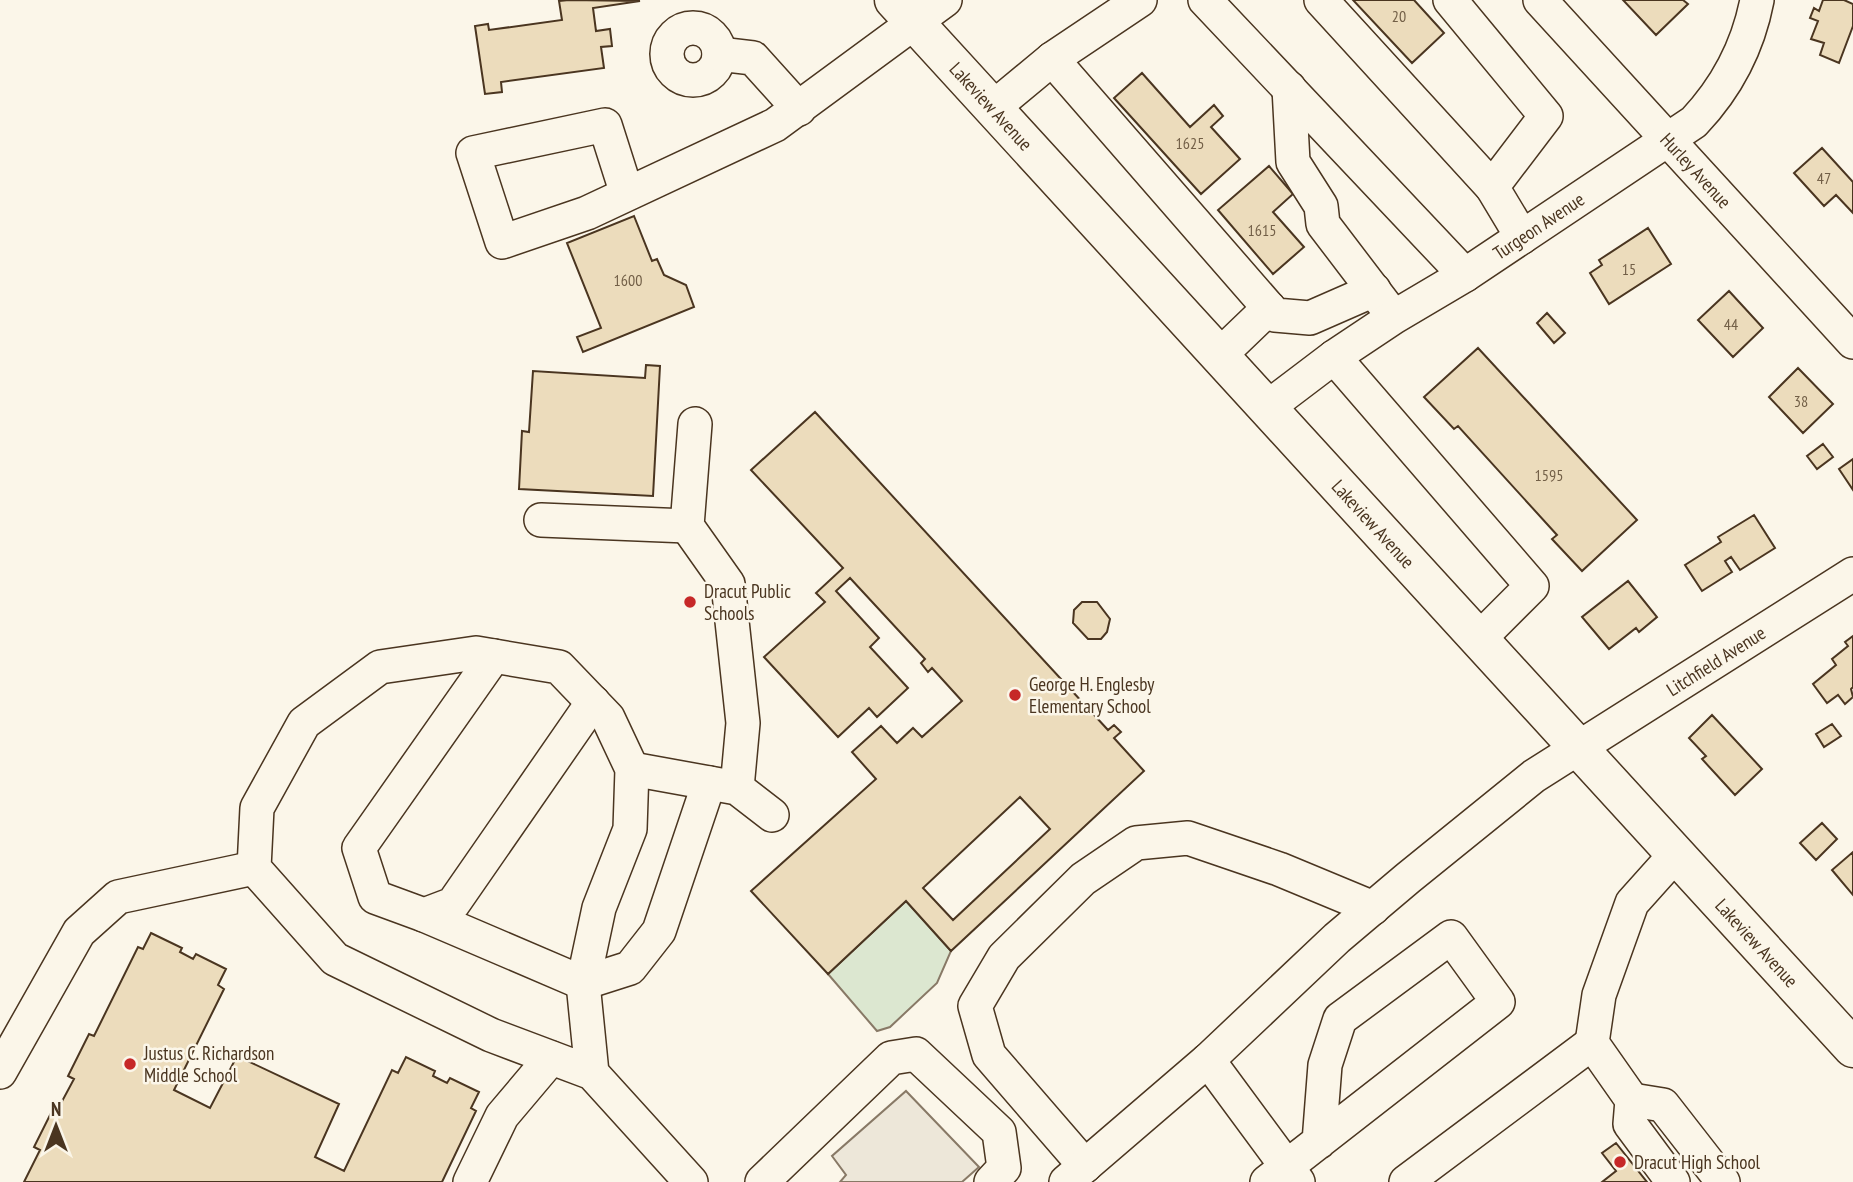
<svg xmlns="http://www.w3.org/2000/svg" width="1853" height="1182" font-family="'PT Sans Narrow',sans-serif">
<rect width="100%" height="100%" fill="#fbf6e9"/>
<path fill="#dce7d0" stroke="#887966" stroke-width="2" d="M 906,901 L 951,951 L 937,983 L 890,1027 L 877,1031 L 828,974 Z"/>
<path fill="#ede7d9" stroke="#887966" stroke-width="2" d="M 906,1091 L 979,1167 L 962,1182 L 840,1182 L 846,1175 L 832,1156 Z"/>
<path fill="#ecdcbc" stroke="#4a3520" stroke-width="2" fill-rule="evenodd" d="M 569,0 L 640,1 L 593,8 L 596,31 L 610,29 L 612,46 L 601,47 L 604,68 L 501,82 L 502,92 L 485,94 L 475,26 L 488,24 L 489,30 L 562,20 L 559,1 Z
M 1353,0 L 1414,0 L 1444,33 L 1412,63 Z
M 1623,0 L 1683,0 L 1688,4 L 1656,35 Z
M 1823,0 L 1844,0 L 1853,4 L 1853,26 L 1839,63 L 1820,55 L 1824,43 L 1811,39 L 1818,21 L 1810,18 L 1814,8 L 1819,11 Z
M 1142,73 L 1190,127 L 1214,105 L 1223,116 L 1211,127 L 1240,159 L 1201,194 L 1114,98 Z
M 1822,148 L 1853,182 L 1853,213 L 1836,195 L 1824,206 L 1794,173 Z
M 1269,166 L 1293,194 L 1273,212 L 1304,247 L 1273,274 L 1218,210 Z
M 634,216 L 652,261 L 657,259 L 664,275 L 686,285 L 694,307 L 583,352 L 577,337 L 601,328 L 567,243 Z
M 1648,228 L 1671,264 L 1609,304 L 1590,273 L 1602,265 L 1599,260 Z
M 1729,291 L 1763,328 L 1733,357 L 1698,320 Z
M 1547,313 L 1565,333 L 1554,343 L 1537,323 Z
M 1478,348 L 1637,520 L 1582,571 L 1552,539 L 1557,535 L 1458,426 L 1454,429 L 1424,397 Z
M 646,365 L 660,366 L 653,496 L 519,489 L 522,431 L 529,432 L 533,371 L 645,378 Z
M 1798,368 L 1833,404 L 1803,433 L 1769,397 Z
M 815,412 L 1108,730 L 1114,725 L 1121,732 L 1114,738 L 1144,771 L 951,951 L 906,901 L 828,974 L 751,891 L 876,779 L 852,752 L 881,726 L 897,743 L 913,728 L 922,737 L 962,701 L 932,668 L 928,672 L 921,663 L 925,659 L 850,578 L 836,591 L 879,638 L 870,647 L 908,688 L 877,717 L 869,708 L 838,737 L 764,657 L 825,602 L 816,593 L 843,568 L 751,470 ZM 1020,797 L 1050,829 L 953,920 L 923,888 Z
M 1823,444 L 1833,457 L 1817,469 L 1807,456 Z
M 1853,459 L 1853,490 L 1839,469 Z
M 1754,515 L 1775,548 L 1740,570 L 1731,557 L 1725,561 L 1732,572 L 1702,591 L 1685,565 L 1721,542 L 1718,537 Z
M 1628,581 L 1657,617 L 1639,632 L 1636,628 L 1609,649 L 1582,617 Z
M 1082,602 L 1097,602 L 1110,619 L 1107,632 L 1101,639 L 1088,639 L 1073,623 L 1074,610 Z
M 1853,636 L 1853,687 L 1851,689 L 1853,697 L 1845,704 L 1838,695 L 1827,703 L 1813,684 L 1836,665 L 1832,659 L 1848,646 L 1845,642 Z
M 1712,715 L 1762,769 L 1735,795 L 1702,759 L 1706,756 L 1689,738 Z
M 1832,724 L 1841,736 L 1824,747 L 1816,734 Z
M 1822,823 L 1837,839 L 1816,860 L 1800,843 Z
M 1853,852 L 1853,895 L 1832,870 Z
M 151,933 L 182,948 L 180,952 L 193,959 L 196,954 L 226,969 L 218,985 L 224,989 L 174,1090 L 210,1108 L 237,1056 L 339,1104 L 315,1157 L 344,1171 L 392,1070 L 398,1073 L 406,1057 L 435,1071 L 433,1076 L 447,1083 L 450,1078 L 479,1092 L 471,1108 L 476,1111 L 442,1182 L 24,1182 L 40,1150 L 34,1147 L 55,1105 L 59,1107 L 74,1079 L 68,1076 L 89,1034 L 94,1036 L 138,947 L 143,949 Z
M 1616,1143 L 1647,1182 L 1602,1182 L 1616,1171 L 1602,1153 Z"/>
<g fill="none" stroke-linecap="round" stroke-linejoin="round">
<g stroke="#4a3520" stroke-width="36">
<g id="minor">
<path d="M 1205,0 L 1465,275"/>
<path d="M 1321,0 L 1492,187"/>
<path d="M 1450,0 L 1546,116 L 1492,187 L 1522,237"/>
<path id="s1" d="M 1540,0 L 1853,342"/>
<circle cx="693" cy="54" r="26"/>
<path d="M 719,54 L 753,58 L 799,109"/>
<path d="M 1052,59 L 1275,315 L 1310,318 L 1374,290"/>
<path d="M 1289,88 L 1293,162 L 1321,206 L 1323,224 L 1387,308"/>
<path d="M 994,107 L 1052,59 L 1140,0"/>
<path d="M 627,194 L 605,125 L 473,153 L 502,242 L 587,213 L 775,125 L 945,0"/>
<path d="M 1220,355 L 1269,308"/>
<path d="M 1334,357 L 1532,586 L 1480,638"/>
<path id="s2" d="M 1268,407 L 1334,357 L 1394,317 L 1465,275 L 1694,122 C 1727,87 1748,47 1757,0"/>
<path d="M 695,424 L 687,526 L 728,584 L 743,723 L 737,788"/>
<path d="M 541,520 L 687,526"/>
<path d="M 494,656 L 359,848 L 375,897 L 424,915 L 453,904 L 593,702"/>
<path d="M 632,769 L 737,788 L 772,815"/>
<path d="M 424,915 L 583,983 L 630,968 L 659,931 L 709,783"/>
<path d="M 1208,1060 L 1298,1182"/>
<path d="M 0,1072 L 79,932 L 118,897 L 254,868"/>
<path d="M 592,1073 L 583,983 L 599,908 L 630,829 L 632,769 L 608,718 L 559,667 L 476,653 L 380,667 L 304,723 L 257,808 L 254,868 L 335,959 L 491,1035 L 592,1073 L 691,1182"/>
<path d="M 1632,1100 L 1663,1105 L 1723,1182"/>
<path d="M 1085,1166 L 989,1055 L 975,1006 L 1004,957 L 1083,879 L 1136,843 L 1188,838 L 1279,869 L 1373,908"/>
<path d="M 470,1182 L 502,1116 L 551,1058"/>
<path d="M 762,1182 L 891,1058 L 916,1054 L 999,1132 L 1004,1168 L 991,1182"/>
<path id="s3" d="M 1066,1182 L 1208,1060 L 1337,938 L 1408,878 L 1534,776 L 1853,574"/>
<path d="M 1267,1182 L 1498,1002 L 1451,937 L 1340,1019 L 1325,1065 L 1319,1142"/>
<path d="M 1406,1182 L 1592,1043"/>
<path d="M 1673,1182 L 1630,1124 L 1632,1100 L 1592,1043 L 1599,995 L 1632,903 L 1675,855"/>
</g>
</g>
<g stroke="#4a3520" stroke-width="41">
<g id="major">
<path id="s4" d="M 894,0 L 1853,1048"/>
</g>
</g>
<use href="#minor" stroke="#fbf6e9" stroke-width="33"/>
<use href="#major" stroke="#fbf6e9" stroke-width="38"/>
</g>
<g fill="#c62828" stroke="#fbf6e9" stroke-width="2.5">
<circle cx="690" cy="602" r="7"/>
<circle cx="1015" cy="695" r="7"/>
<circle cx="130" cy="1064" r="7"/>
<circle cx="1620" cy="1162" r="7"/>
</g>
<g text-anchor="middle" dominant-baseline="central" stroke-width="5" stroke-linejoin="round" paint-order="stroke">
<g font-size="16" fill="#725f47">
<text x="1399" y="16">20</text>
<text x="1190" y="143">1625</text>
<text x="1824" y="178">47</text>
<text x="1262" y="230">1615</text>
<text x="1629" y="269">15</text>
<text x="628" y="280">1600</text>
<text x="1731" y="324">44</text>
<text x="1801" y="401">38</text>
<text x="1549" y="475">1595</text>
</g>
<g font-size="19" fill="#4a3520" stroke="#fbf6e9">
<text stroke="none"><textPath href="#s4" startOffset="144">Lakeview Avenue</textPath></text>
<text stroke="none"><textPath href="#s1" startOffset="231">Hurley Avenue</textPath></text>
<text stroke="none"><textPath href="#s2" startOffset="326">Turgeon Avenue</textPath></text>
<text stroke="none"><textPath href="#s4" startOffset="710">Lakeview Avenue</textPath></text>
<text stroke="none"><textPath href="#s3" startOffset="835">Litchfield Avenue</textPath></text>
<text stroke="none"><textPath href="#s4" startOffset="1278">Lakeview Avenue</textPath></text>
</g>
<g font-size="19" fill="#4a3520" stroke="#fbf6e9" text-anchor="start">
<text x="704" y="591">Dracut Public<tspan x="704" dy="22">Schools</tspan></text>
<text x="1029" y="684">George H. Englesby<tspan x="1029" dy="22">Elementary School</tspan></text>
<text x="144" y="1053">Justus C. Richardson<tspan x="144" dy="22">Middle School</tspan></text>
<text x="1634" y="1162">Dracut High School</text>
</g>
</g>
<g transform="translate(56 1126)" stroke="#fbf6e9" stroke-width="5" paint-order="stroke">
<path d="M0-5L12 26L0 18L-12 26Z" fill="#4a3520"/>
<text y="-10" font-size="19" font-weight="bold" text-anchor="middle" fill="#4a3520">N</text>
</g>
</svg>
